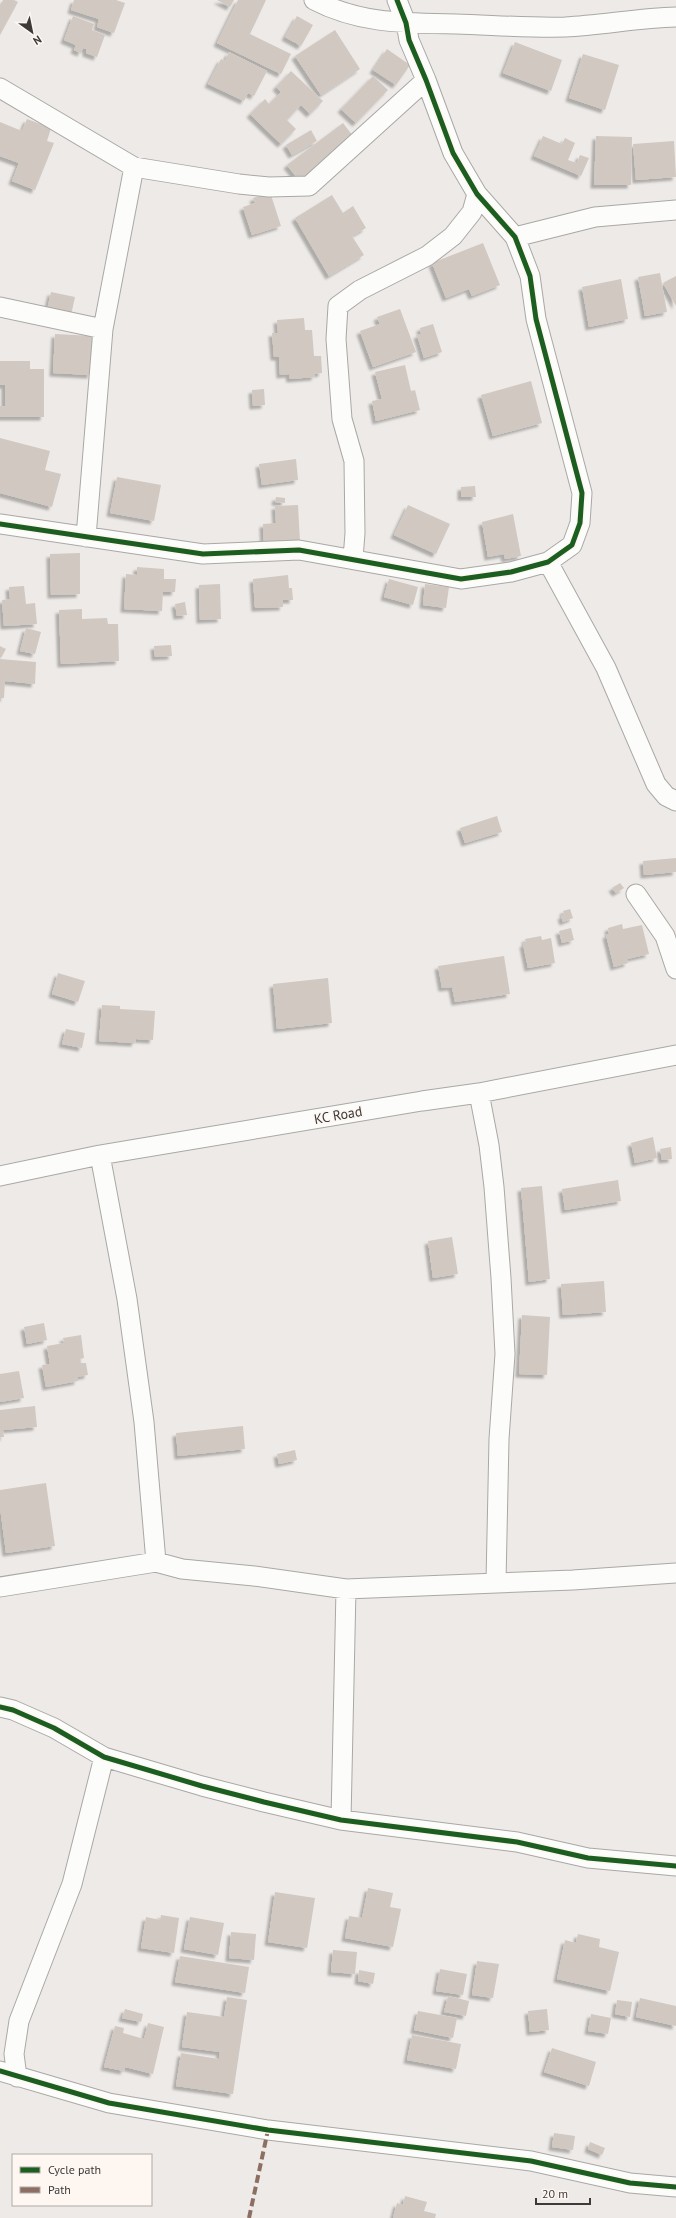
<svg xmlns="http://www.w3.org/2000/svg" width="676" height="2218" font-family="'PT Sans',sans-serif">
<defs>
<filter id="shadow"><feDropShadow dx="-3.5" dy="3.5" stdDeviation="1" flood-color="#0004"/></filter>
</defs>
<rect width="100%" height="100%" fill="#edeae7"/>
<path fill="#d1c8c1" filter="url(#shadow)" d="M 3,0 L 14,0 L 18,2 L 0,35 L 0,5 Z
M 74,0 L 116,0 L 125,3 L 114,33 L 97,27 L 99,19 L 71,10 Z
M 217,0 L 234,0 L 230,7 Z
M 238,0 L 266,0 L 250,34 L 291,54 L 281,74 L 217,43 Z
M 73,16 L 94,24 L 92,30 L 105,35 L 97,57 L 86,53 L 86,49 L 83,48 L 81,53 L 74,50 L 76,45 L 64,40 Z
M 297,16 L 313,25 L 301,46 L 285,37 Z
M 335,30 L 360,69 L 321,95 L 295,56 Z
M 515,42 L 562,60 L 551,91 L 503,73 Z
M 387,49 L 410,65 L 396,85 L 373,70 Z
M 229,52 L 267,71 L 254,96 L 248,93 L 244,101 L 208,84 L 221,59 L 225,61 Z
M 583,54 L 619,65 L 605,110 L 569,98 Z
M 291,71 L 323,101 L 310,114 L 301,105 L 287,120 L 296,129 L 281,144 L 250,114 L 265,99 L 269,104 L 281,92 L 276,87 Z
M 373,76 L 388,90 L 356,123 L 341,109 Z
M 27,119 L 51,128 L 47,141 L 54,143 L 35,190 L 12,181 L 19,163 L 0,156 L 0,122 L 22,131 Z
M 343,123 L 356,140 L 301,183 L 287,165 Z
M 311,130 L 317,141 L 292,155 L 286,145 Z
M 543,136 L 562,144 L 565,138 L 575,143 L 568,160 L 577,163 L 580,155 L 589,158 L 581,176 L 534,156 Z
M 596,136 L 632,137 L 631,185 L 594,185 Z
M 674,141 L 676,177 L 636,180 L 633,144 Z
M 270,192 L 281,226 L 252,235 L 243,207 L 255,203 L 253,198 Z
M 332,195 L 343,213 L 353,206 L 366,228 L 352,236 L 364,255 L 329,276 L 295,218 Z
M 483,243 L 500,285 L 472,296 L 469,289 L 446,298 L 432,263 Z
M 660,273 L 667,312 L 645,316 L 638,277 Z
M 676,276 L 676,306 L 663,283 Z
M 621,279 L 628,319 L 589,327 L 582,287 Z
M 51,292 L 75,297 L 71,315 L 47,310 Z
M 400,309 L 416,352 L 373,367 L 360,331 L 380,324 L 377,317 Z
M 304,318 L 305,330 L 312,330 L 314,356 L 321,356 L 322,373 L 315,374 L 315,377 L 290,379 L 289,374 L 280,375 L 279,357 L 274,357 L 272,333 L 278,333 L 277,320 Z
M 433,324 L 442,352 L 424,358 L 417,335 L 421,334 L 420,328 Z
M 55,334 L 93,336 L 91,375 L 53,373 Z
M 0,361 L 30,361 L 30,369 L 44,369 L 44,417 L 0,417 L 0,406 L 5,406 L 5,385 L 0,385 Z
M 405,365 L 411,391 L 415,390 L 420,410 L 376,421 L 372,401 L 382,399 L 375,372 Z
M 531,381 L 542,423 L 493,436 L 481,395 Z
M 264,389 L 265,405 L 253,406 L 252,390 Z
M 0,438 L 50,451 L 45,470 L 61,474 L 52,507 L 0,493 Z
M 296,459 L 298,480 L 262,485 L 259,464 Z
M 117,477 L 161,485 L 154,521 L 110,513 Z
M 475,486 L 476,497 L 461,497 L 461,487 Z
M 276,497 L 285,498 L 285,503 L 275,502 Z
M 298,505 L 300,542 L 264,544 L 263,524 L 276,523 L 275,506 Z
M 408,505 L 450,524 L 436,554 L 394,535 Z
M 513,514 L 521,556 L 505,559 L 504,554 L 488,557 L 482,522 Z
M 80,553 L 80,594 L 51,595 L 50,554 Z
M 137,567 L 164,569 L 164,579 L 176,579 L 175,592 L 163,592 L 162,611 L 124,609 L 126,574 L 137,575 Z
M 288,575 L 289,588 L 292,588 L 293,600 L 283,600 L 283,607 L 255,608 L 253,579 Z
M 389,579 L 418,587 L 413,605 L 384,597 Z
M 220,584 L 221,619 L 200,620 L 199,585 Z
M 425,584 L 449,587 L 446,608 L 423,605 Z
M 24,586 L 26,604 L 35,603 L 37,624 L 4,626 L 2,600 L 10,599 L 9,587 Z
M 185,602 L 187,615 L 177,616 L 175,604 Z
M 82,609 L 82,619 L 107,618 L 108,624 L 118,624 L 119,661 L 61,664 L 59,610 Z
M 26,628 L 41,632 L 35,654 L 20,651 Z
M 171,645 L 172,656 L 155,657 L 154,646 Z
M 0,646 L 6,649 L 1,658 L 0,657 Z
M 0,659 L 36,662 L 35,684 L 5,681 L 4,698 L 0,698 Z
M 497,816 L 502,832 L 465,843 L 460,828 Z
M 676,858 L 676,872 L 644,875 L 643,861 Z
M 620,883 L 624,888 L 616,893 L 612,888 Z
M 570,909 L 573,918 L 563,922 L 561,916 L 564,915 L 563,911 Z
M 622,924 L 623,929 L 642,925 L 649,954 L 627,959 L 628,963 L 614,967 L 606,935 L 609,934 L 608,928 Z
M 571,928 L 574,940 L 562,943 L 559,931 Z
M 541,936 L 542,940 L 551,938 L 555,963 L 528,968 L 523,944 L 526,943 L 525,939 Z
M 504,956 L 510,994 L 455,1002 L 452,987 L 442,988 L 438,966 Z
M 58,973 L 85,981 L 78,1002 L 52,994 Z
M 328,978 L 332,1023 L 277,1029 L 273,984 Z
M 102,1005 L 120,1006 L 120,1009 L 155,1011 L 153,1040 L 136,1039 L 135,1043 L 99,1041 Z
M 66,1029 L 85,1033 L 82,1048 L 62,1044 Z
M 653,1137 L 657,1158 L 635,1163 L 631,1143 Z
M 671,1147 L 672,1159 L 662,1160 L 660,1149 Z
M 618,1180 L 621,1201 L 565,1210 L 562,1189 Z
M 542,1186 L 550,1279 L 529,1282 L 521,1188 Z
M 452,1237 L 458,1274 L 433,1278 L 428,1241 Z
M 604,1281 L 606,1312 L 563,1315 L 561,1284 Z
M 522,1315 L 550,1317 L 547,1375 L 519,1374 Z
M 44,1323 L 47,1340 L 27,1344 L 24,1327 Z
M 81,1335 L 84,1358 L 80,1359 L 81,1363 L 86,1363 L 88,1375 L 77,1377 L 78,1381 L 46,1387 L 42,1365 L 50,1364 L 47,1346 L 64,1343 L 63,1338 Z
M 19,1371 L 24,1398 L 0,1402 L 0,1374 Z
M 35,1406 L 37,1427 L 3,1430 L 4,1437 L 0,1437 L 0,1410 Z
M 243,1426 L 245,1449 L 178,1456 L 176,1433 Z
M 295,1450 L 297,1460 L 279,1464 L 277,1454 Z
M 46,1483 L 55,1546 L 6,1553 L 0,1507 L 0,1490 Z
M 368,1888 L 393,1893 L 390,1907 L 401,1909 L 393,1947 L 345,1938 L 349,1916 L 362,1918 Z
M 275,1892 L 315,1898 L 307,1948 L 268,1942 Z
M 161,1915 L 179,1918 L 174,1953 L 141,1948 L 146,1917 L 160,1920 Z
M 190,1917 L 224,1923 L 218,1955 L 184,1949 Z
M 231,1932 L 256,1934 L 254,1960 L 229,1958 Z
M 578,1934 L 600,1939 L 599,1947 L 619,1952 L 610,1991 L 557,1979 L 565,1940 L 576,1943 Z
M 333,1950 L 357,1952 L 355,1974 L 331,1972 Z
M 180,1956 L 249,1967 L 245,1993 L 175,1982 Z
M 477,1961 L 499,1964 L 493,1998 L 472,1995 Z
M 440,1969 L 467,1974 L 463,1995 L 436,1991 Z
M 359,1970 L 375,1973 L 373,1984 L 358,1981 Z
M 448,1996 L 469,2001 L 466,2016 L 444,2012 Z
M 227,1997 L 247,2000 L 233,2094 L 176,2086 L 181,2053 L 219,2059 L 220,2052 L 182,2047 L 187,2012 L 224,2017 Z
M 640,1998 L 676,2006 L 676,2026 L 636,2017 Z
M 617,2000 L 632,2002 L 630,2017 L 615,2014 Z
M 125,2009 L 143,2014 L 141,2022 L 122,2018 Z
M 547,2009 L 549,2030 L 530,2032 L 528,2011 Z
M 418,2011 L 457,2018 L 453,2038 L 414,2030 Z
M 591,2014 L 611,2018 L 608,2034 L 588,2031 Z
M 148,2023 L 164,2027 L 153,2074 L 125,2067 L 124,2071 L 104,2067 L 115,2026 L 124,2028 L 123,2033 L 144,2039 Z
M 412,2035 L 461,2044 L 456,2069 L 407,2060 Z
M 552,2048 L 596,2062 L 589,2086 L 544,2072 Z
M 554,2133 L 575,2136 L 573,2150 L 552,2147 Z
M 590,2142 L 605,2148 L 602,2155 L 588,2149 Z
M 405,2196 L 427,2202 L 424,2211 L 436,2214 L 435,2218 L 393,2218 L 397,2203 L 403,2205 Z"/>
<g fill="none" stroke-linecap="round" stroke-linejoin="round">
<g stroke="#aaa8a6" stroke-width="21">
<path id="minor" d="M 314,0 C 360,24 405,23 456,24 C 492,25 528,28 565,27 C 602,25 639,18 676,17
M 0,88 L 134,167 L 239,184 L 269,187 L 309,186 L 426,80
M 515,237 L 595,217 L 676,210
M 0,307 L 103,329
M 0,524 L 203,554 L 299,550 L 461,579 L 511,572 L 548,562 L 572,545 L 580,523 L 582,493 L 536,319 L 530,276 L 515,237 L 477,194 L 453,153 L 426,80 L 409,40 L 406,23 L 397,0
M 86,537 L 103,329 L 134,167
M 353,559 L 355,533 L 354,461 L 342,419 L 336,339 L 338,306 L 360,290 L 427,256 L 453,236 L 472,212 L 477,194
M 548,562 L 606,668 L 656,784 L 666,796 L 676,801
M 636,894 L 665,936 L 676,969
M 479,1093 L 489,1145 L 494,1187 L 501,1278 L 505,1354 L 499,1439 L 496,1582
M 100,1155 L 127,1299 L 144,1422 L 156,1562
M 0,1176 L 100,1155 L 422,1101 L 479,1093 L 676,1055
M 0,1587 L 156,1562 L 182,1569 L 254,1576 L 346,1589 L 573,1580 L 676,1573
M 0,1707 L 13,1710 L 54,1728 L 104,1757 L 202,1786 L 264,1802 L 341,1820 L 517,1842 L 588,1858 L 676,1866
M 341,1820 L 346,1589
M 0,2071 L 109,2103 L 268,2130 L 531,2161 L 630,2183 L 676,2187
M 17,2077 L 14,2054 L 19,2021 L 72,1884 L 104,1757"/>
</g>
<use href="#minor" stroke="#fcfcfb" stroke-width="19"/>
<path stroke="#8d6e63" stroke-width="4" stroke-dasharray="8 4" stroke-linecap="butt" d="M 249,2218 L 268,2130"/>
<g stroke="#fdf6f1" stroke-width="8">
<path id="cycleway" d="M 0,524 L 203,554 L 299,550 L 461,579 L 511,572 L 548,562 L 572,545 L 580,523 L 582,493 L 536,319 L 530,276 L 515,237 L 477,194 L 453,153 L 426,80 L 409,40 L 406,23 L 397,0
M 0,1707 L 13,1710 L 54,1728 L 104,1757 L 202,1786 L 264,1802 L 341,1820 L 517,1842 L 588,1858 L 676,1866
M 0,2071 L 109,2103 L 268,2130 L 531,2161 L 630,2183 L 676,2187"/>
</g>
<use href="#cycleway" stroke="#1b5e20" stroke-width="5"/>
</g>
<g text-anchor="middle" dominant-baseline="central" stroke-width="3" stroke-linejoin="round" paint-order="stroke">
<g font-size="14" fill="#3d3b39" stroke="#fdf6f1">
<text transform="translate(338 1115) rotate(-10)">KC Road</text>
</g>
</g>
<rect x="12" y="2154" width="140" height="52" fill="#fdf6f1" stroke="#b0aba7"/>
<rect x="20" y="2167" width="20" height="6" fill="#1b5e20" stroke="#b0aba7"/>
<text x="48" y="2174" font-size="12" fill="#3d3b39">Cycle path</text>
<rect x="20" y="2187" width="20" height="6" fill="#8d6e63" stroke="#b0aba7"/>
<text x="48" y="2194" font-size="12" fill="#3d3b39">Path</text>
<g transform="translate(32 32) rotate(147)" stroke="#fdf6f1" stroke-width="3" paint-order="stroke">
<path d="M0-3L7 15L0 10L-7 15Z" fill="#3d3b39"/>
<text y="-6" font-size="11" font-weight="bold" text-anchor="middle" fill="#3d3b39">N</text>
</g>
<path d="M536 2198v6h54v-6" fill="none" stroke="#3d3b39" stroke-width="2"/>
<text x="542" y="2198" font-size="12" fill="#3d3b39" stroke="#fdf6f1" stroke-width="3" paint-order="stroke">20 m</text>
</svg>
